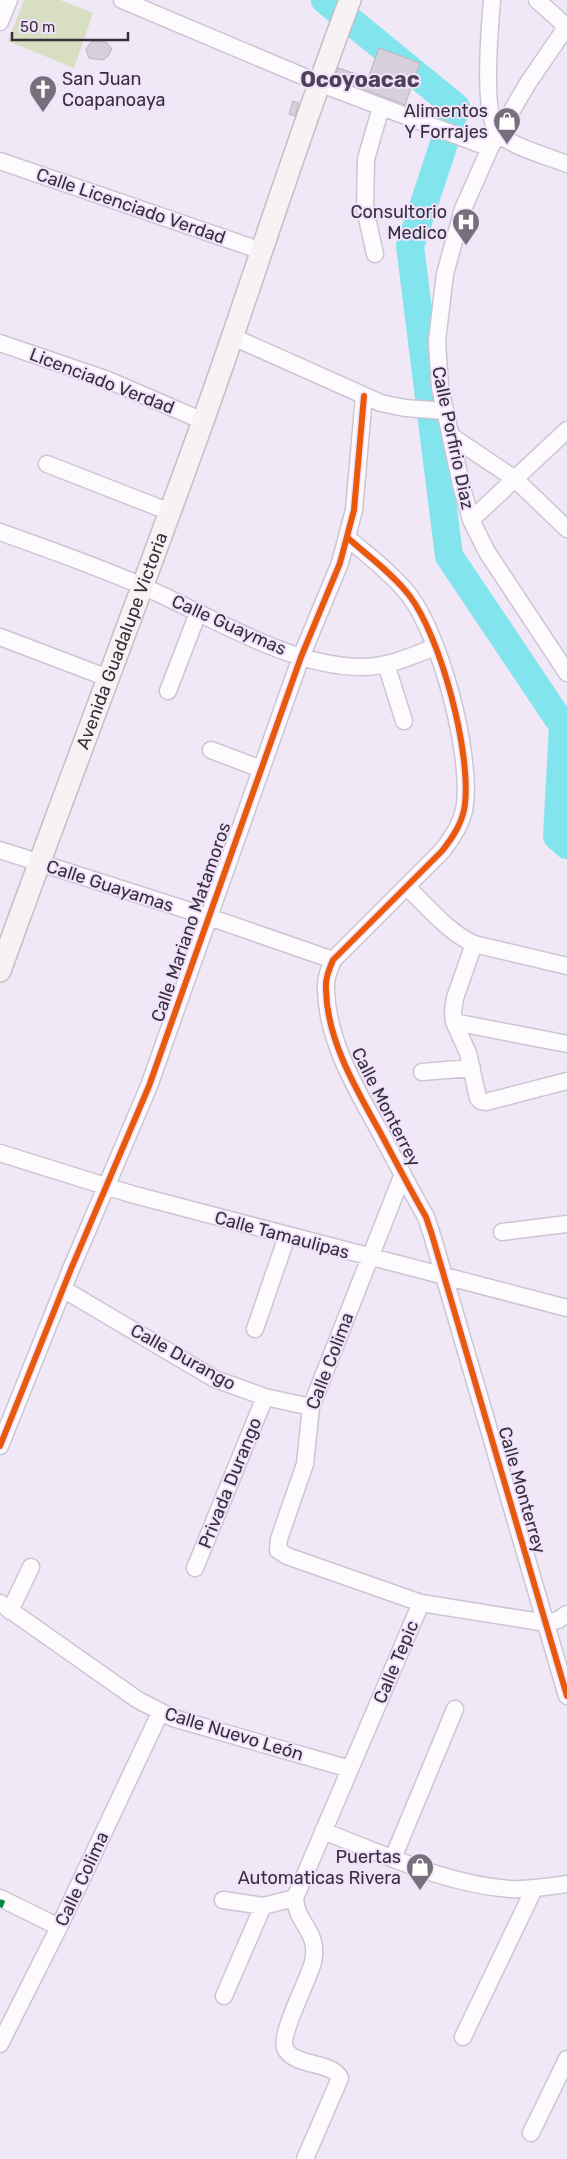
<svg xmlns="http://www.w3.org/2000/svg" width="567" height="2159" font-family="Rubik,sans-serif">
<rect width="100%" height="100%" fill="#f0e7f7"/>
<path fill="#d7dec2" d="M 24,0 L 60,0 L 93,13 L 74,68 L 8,41 Z"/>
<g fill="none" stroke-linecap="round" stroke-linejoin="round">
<path stroke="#82e4ec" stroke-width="28" d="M 325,0 L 456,107 L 410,246 L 449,556 L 563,726 L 557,836 L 567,845"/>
</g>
<path fill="#d7d0dc" stroke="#bbb3c0" d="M 92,41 L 106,42 L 112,49 L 108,56 L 103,60 L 89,58 L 86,49 Z
M 379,48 L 420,63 L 405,105 L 334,78 L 338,68 L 368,78 Z
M 293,101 L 299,103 L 295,116 L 289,114 Z"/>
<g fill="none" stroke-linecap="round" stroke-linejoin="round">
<g stroke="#ccc6d2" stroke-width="19">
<path id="minor" d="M 122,0 L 319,83 L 490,148
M 492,0 C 490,25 481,120 500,135 C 516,148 547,156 567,164
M 537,0 L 567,27
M 0,22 L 9,0
M 567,26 L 528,83 L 490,148 L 463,209 L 445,274 L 437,341 L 440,387 L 462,488 L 471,520 L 487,552 L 567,673
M 0,161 L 262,251
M 375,254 L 365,209 L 366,159 L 381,107
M 233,337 L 381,403 L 405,408 L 445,411
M 0,343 L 108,380 L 203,421
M 451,436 L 515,479 L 567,529
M 47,464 L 170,512
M 471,520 L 567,430
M 0,532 C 48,549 96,566 142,586 C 209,615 289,667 362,667 C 388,667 412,656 435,647
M 348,538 C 368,556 392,573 409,595 C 441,637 471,752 465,804 C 463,822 453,837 442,851 L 333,960 C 329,970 325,979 326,990 C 327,1040 356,1089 380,1132 C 395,1160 410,1189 426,1217 L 432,1235 L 567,1696
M 0,637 L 108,678
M 386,664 L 404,721
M 168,691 L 198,613
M 211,750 L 261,769
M 0,850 L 209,917 L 333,960
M 408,888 C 428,907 448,932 474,944 L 567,966
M 474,944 L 455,998 L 453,1011 L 454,1022 L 468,1053 L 478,1098 L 481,1101 L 486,1102 L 567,1081
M 454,1022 L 567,1044
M 422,1072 L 472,1068
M 0,1153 L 131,1194 L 567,1308
M 403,1174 L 311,1407 L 305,1464 L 279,1539 L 278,1550 L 287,1556 L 421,1603 L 546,1623 L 558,1620 L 567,1614
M 502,1232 L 567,1224
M 63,1289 L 215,1379 L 265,1397 L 311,1407
M 255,1329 L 287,1236
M 0,1446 L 71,1269 L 149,1086 L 301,657 L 340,563 L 354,510 L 364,396
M 195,1568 L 265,1397
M 0,1603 L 138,1700 L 173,1718 L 350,1769
M 10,1611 L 31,1567
M 323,1831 C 383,1854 445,1884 510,1889 C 529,1890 548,1887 567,1884
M 393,1858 L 455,1709
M 0,1898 L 59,1927
M 223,1900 L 263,1906 L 295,1898
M 224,1996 L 263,1906
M 463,2037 L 534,1889
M 0,2044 L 59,1927 L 160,1713
M 531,2133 L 567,2059
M 305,2159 L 340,2078 C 332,2061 293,2067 285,2048 C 279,2035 309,1979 313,1962 C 320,1931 296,1924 295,1898 L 421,1603"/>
</g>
<g stroke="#c7bdc5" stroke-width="24">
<g id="major">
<path id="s1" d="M 0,971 C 66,787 137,605 203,421 C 253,281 297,139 350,0"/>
</g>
</g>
<use href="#minor" stroke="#fdfbfe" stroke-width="16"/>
<use href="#major" stroke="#f7f2f4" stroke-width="21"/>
<path stroke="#00873e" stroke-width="5" stroke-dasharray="10 5" stroke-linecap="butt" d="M 0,1907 L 3,1900"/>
<g stroke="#f1e1fd" stroke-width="9">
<path id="cycleway" d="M 348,538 C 368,556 392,573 409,595 C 441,637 471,752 465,804 C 463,822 453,837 442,851 L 333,960 C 329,970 325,979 326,990 C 327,1040 356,1089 380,1132 C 395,1160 410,1189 426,1217 L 432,1235 L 567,1696
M 0,1446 L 71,1269 L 149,1086 L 301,657 L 340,563 L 354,510 L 364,396"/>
</g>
<use href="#cycleway" stroke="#e8590c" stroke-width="6"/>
</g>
<defs>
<g id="church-pin" transform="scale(1.4375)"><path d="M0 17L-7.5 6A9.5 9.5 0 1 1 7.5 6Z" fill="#77707c" stroke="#f1e1fd"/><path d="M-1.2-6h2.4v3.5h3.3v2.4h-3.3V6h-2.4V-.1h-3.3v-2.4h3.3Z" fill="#fff"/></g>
<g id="shop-pin" transform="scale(1.4375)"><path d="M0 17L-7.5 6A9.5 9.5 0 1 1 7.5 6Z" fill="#77707c" stroke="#f1e1fd"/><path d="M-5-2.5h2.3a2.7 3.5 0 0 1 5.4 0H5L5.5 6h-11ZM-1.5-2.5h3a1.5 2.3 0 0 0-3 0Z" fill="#fff"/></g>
<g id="hospital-pin" transform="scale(1.4375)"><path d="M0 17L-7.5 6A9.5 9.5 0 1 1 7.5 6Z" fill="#77707c" stroke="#f1e1fd"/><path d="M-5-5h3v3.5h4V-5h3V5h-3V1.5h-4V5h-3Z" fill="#fff"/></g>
</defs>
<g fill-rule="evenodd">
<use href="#church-pin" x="43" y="89"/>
<use href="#shop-pin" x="507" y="121"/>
<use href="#hospital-pin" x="466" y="222"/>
<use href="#shop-pin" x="420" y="1867"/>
</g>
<g text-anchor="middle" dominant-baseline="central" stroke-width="4" stroke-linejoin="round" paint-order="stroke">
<g font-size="18" fill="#36303a" stroke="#f1e1fd" text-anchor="end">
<text x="62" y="79" text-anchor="start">San Juan<tspan x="62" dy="21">Coapanoaya</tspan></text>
<text x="488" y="111">Alimentos<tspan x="488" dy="21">Y Forrajes</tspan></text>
<text x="447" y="212">Consultorio<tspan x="447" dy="21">Medico</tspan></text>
<text x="401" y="1857">Puertas<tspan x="401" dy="21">Automaticas Rivera</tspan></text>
</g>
<g font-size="18" fill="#36303a" stroke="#f1e1fd">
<text transform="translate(131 206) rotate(19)">Calle Licenciado Verdad</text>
<text transform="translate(102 381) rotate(21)">Licenciado Verdad</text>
<text transform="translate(453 438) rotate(78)">Calle Porfirio Diaz</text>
<text transform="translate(229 625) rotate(24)">Calle Guaymas</text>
<text stroke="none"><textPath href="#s1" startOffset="352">Avenida Guadalupe Victoria</textPath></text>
<text transform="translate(110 886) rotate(18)">Calle Guayamas</text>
<text transform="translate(191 922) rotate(-71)">Calle Mariano Matamoros</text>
<text transform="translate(386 1107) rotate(63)">Calle Monterrey</text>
<text transform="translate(282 1235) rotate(15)">Calle Tamaulipas</text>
<text transform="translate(183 1357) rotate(29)">Calle Durango</text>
<text transform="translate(330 1361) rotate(-69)">Calle Colima</text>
<text transform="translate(230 1483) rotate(-68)">Privada Durango</text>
<text transform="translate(522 1490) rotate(74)">Calle Monterrey</text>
<text transform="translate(396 1662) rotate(-67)">Calle Tepic</text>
<text transform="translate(234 1734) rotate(17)">Calle Nuevo León</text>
<text transform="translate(82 1879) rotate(-65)">Calle Colima</text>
</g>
<g font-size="22" font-weight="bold" fill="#4e4057" stroke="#f1e1fd">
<text x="360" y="79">Ocoyoacac</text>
</g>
</g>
<path d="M12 32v8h116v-8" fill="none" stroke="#36303a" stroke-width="2.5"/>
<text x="20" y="32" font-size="15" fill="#36303a" stroke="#f1e1fd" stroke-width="4" paint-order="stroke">50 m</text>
</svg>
